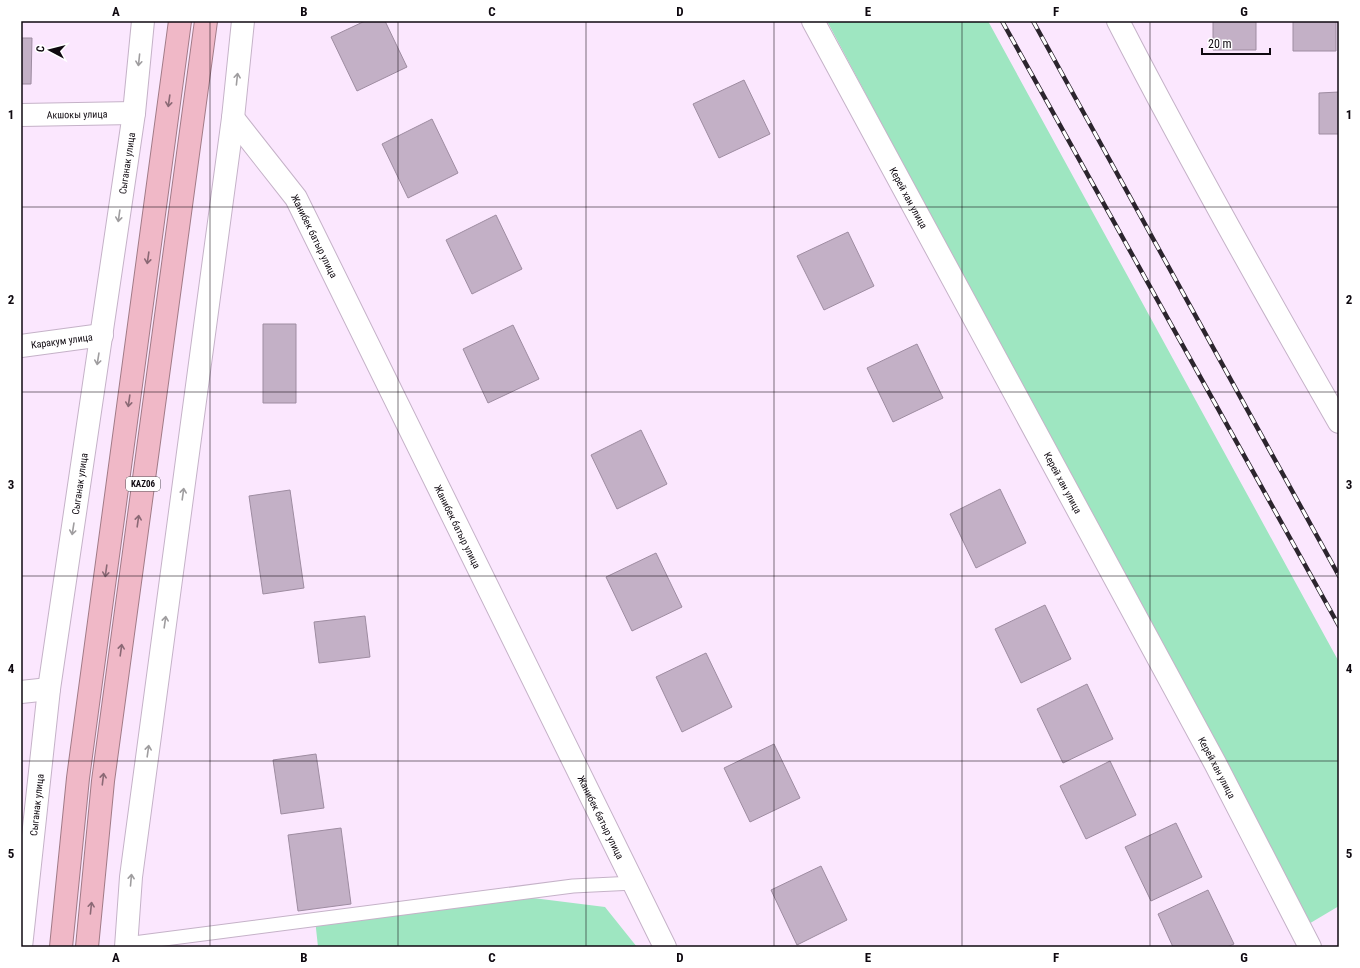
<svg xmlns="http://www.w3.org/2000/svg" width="1360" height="968" font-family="'Roboto Condensed',sans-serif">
<rect width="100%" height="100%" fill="#fbe7fe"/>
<path fill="#9ee6c1" d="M 827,21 L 988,21 L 1339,662 L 1339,906 L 1307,925 Z
M 517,896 L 605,907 L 637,947 L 318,947 L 315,919 Z"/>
<path fill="#c3b0c6" stroke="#9e8ca1" d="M 365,21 L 385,21 L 407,67 L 357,91 L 331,37 Z
M 1213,21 L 1256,21 L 1256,50 L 1213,50 Z
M 1293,21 L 1336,21 L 1336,51 L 1293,51 Z
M 21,38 L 32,38 L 31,84 L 21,84 Z
M 744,80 L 770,134 L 719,158 L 693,104 Z
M 1339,92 L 1339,134 L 1319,134 L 1319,93 Z
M 432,119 L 458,173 L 408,198 L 382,144 Z
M 496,215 L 522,269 L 472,294 L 446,240 Z
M 848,232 L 874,286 L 824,310 L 797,256 Z
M 263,324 L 296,324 L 296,403 L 263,403 Z
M 513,325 L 539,379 L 488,403 L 463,349 Z
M 917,344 L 943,398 L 893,422 L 867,368 Z
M 641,430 L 667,484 L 617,509 L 591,455 Z
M 1000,489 L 1026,543 L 976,568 L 950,514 Z
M 290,490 L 304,588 L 263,594 L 249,496 Z
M 656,553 L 682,607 L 632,631 L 606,577 Z
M 1045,605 L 1071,659 L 1021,683 L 995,629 Z
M 365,616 L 370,657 L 319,663 L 314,622 Z
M 706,653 L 732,707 L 682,732 L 656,677 Z
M 1087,684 L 1113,739 L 1063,763 L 1037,709 Z
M 774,744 L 800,798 L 750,822 L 724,768 Z
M 316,754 L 324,808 L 281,814 L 273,760 Z
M 1110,761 L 1136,815 L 1086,839 L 1060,786 Z
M 1176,823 L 1202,877 L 1151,901 L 1125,847 Z
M 341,828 L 351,904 L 298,911 L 288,835 Z
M 821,866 L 847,920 L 797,945 L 771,890 Z
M 1208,890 L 1234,944 L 1227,947 L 1173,947 L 1158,914 Z"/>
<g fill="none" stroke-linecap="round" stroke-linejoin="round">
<g stroke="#c5b2c8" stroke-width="15">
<path id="lane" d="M 126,944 L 573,886 L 634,883"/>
</g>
<g stroke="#c5b2c8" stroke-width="24">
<g id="street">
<path id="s1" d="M 813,21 L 1215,763 L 1310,947"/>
<path d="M 1118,21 C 1188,157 1263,290 1339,422"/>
<path id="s2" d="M 21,115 L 134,113"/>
<path id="s3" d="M 233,118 L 296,198 L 665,947"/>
<path id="s4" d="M 21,346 L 102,335"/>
<path d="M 21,692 L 49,689"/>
<path id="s5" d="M 21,947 L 49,689 L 134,113 L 143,21"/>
<path d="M 126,947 L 131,877 L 233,118 L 243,21"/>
</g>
</g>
<g stroke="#a17b87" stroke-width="24">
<path id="highway" d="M 61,947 L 78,778 L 180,21
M 87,947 L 103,781 L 206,21"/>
</g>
<use href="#lane" stroke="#fff" stroke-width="13"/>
<use href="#street" stroke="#fff" stroke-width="22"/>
<use href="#highway" stroke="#f0b8c7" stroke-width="22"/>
<g stroke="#2c252e" stroke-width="4.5">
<path id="rail" d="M 1002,21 L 1339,626
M 1033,21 L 1339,576"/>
</g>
<use href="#rail" stroke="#fff" stroke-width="3" stroke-dasharray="9" stroke-linecap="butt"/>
</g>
<defs><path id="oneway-shaft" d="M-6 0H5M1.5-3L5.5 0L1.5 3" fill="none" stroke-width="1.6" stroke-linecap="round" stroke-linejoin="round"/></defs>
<g stroke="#9f9d9f">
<use href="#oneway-shaft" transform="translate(139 60) rotate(96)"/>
<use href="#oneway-shaft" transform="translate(237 79) rotate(-84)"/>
<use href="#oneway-shaft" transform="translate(119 216) rotate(98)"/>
<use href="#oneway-shaft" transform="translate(98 359) rotate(99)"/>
<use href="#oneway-shaft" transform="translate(183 494) rotate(-82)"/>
<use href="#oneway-shaft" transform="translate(73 529) rotate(99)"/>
<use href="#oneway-shaft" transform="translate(165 622) rotate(-82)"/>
<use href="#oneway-shaft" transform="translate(148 751) rotate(-82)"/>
<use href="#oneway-shaft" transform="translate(131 880) rotate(-85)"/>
</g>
<g stroke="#8b6975">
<use href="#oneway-shaft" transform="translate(169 101) rotate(98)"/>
<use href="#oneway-shaft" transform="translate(148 258) rotate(98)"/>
<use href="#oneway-shaft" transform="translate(129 401) rotate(98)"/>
<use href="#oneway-shaft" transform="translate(138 521) rotate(-82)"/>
<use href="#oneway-shaft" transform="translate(106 571) rotate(98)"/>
<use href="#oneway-shaft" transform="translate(121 650) rotate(-82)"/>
<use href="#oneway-shaft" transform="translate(103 779) rotate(-83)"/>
<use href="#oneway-shaft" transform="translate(91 908) rotate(-84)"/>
</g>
<path fill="none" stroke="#0f0910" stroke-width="1" stroke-opacity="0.55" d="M 210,21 L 210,947M 398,21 L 398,947M 586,21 L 586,947M 774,21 L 774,947M 962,21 L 962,947M 1150,21 L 1150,947M 21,207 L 1339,207M 21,392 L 1339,392M 21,576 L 1339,576M 21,761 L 1339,761"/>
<g text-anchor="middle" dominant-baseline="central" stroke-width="3" stroke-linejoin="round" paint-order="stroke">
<rect fill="#fff" stroke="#575358" stroke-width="1" x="126" y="477" width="34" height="14" rx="3"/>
<g font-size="9" font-weight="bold" fill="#0f0910">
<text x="143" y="484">KАZ06</text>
</g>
<g font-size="10" fill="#0f0910" stroke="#fff">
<text stroke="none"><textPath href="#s2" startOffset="56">Акшокы улица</textPath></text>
<text stroke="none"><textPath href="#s5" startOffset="791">Сыганак улица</textPath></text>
<text stroke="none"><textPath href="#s1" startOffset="201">Керей хан улица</textPath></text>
<text stroke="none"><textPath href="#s3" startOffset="144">Жанибек батыр улица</textPath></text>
<text stroke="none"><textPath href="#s4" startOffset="41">Каракум улица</textPath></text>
<text stroke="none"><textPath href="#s1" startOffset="525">Керей хан улица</textPath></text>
<text stroke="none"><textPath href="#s5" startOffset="467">Сыганак улица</textPath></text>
<text stroke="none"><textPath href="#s3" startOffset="468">Жанибек батыр улица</textPath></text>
<text stroke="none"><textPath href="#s1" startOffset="849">Керей хан улица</textPath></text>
<text stroke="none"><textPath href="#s5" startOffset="143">Сыганак улица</textPath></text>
<text stroke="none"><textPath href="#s3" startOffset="792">Жанибек батыр улица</textPath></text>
</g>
</g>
<rect width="1360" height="968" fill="none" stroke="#ffffff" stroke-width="44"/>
<g transform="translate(50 50) rotate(277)" stroke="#ffffff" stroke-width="3" paint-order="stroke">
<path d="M0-3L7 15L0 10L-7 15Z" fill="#0f0910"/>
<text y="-6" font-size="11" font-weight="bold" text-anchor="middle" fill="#0f0910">С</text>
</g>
<path d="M1202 48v6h68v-6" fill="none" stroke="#0f0910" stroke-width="2"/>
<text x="1208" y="48" font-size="12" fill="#0f0910" stroke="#ffffff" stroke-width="3" paint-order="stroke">20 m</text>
<rect x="22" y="22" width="1316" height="924" fill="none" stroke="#0f0910" stroke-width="1.5"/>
<g font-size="13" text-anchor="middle" font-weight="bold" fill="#0f0910">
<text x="116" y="16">A</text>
<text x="304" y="16">B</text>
<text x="492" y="16">C</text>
<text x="680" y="16">D</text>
<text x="868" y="16">E</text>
<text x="1056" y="16">F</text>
<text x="1244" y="16">G</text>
<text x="11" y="119">1</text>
<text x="1349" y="119">1</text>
<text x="11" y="304">2</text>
<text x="1349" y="304">2</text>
<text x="11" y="489">3</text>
<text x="1349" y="489">3</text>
<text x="11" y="673">4</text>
<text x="1349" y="673">4</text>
<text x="11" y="858">5</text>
<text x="1349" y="858">5</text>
<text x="116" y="962">A</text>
<text x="304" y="962">B</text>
<text x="492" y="962">C</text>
<text x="680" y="962">D</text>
<text x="868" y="962">E</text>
<text x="1056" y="962">F</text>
<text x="1244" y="962">G</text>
</g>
</svg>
